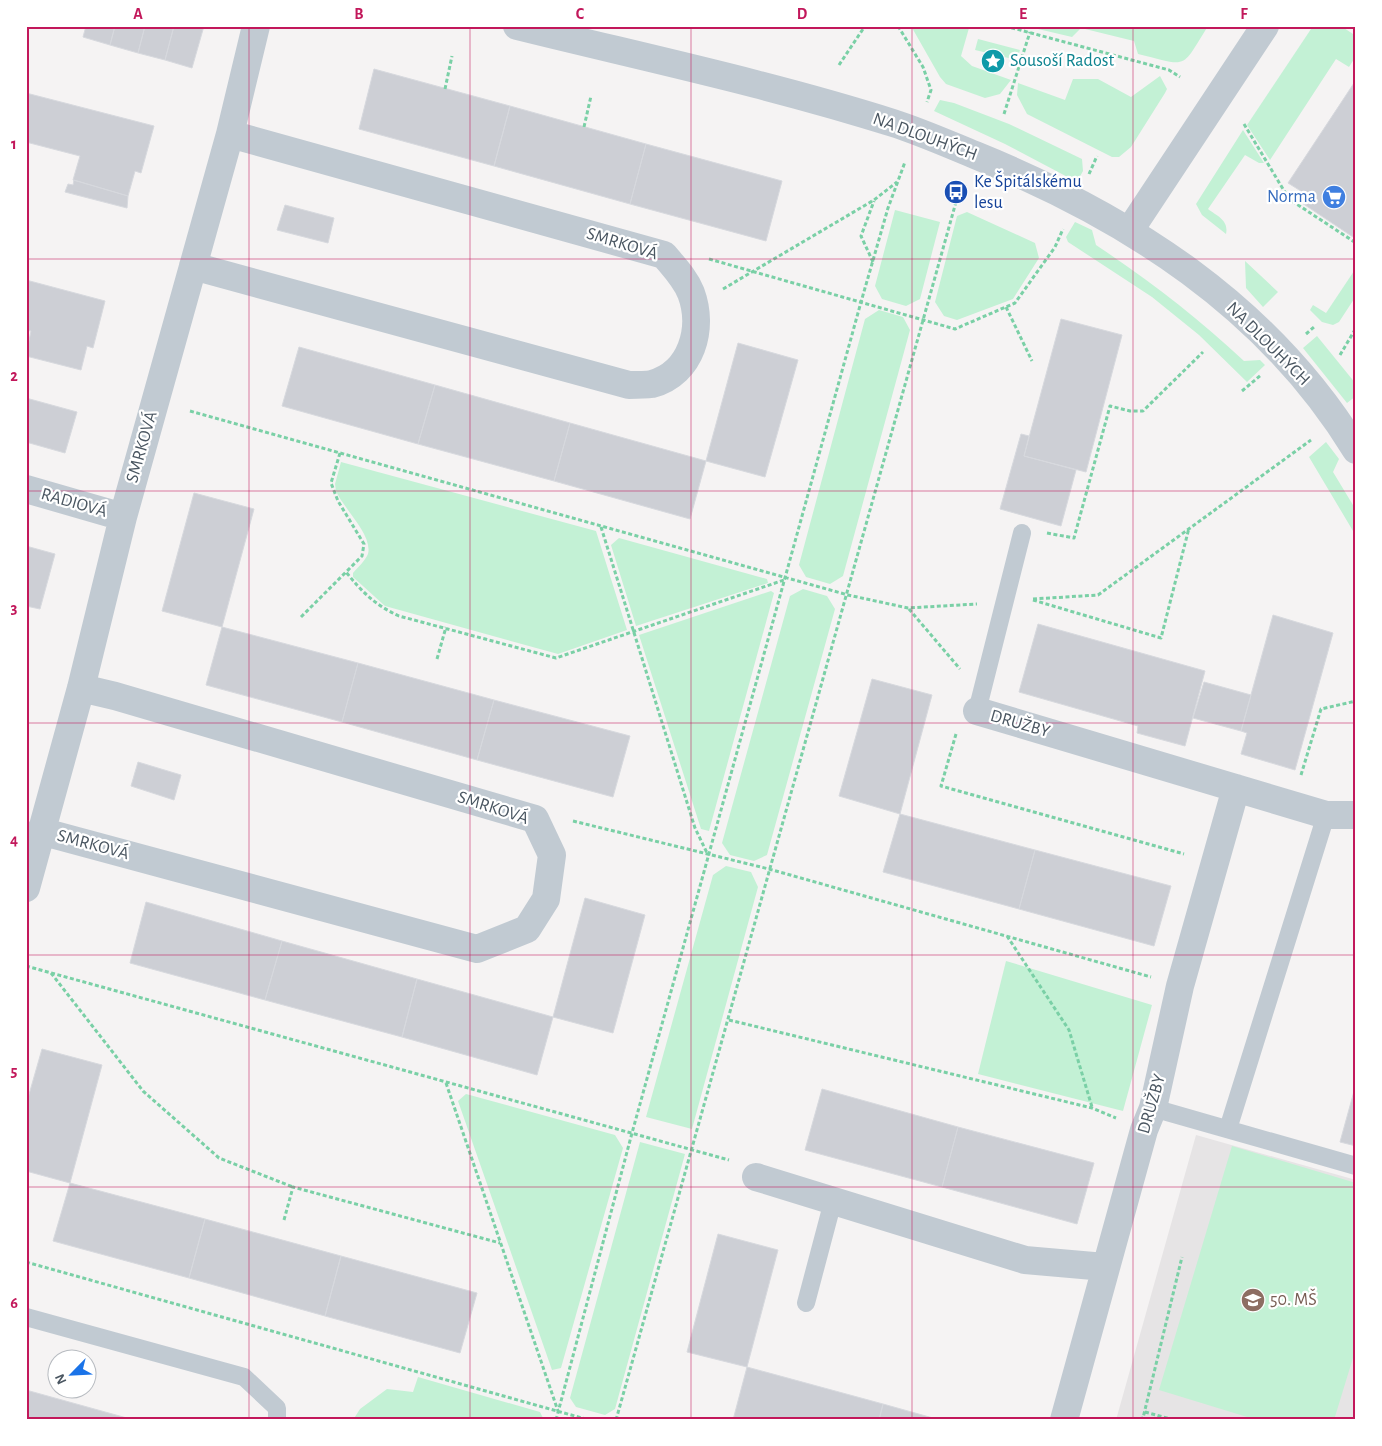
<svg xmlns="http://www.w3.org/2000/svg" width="1382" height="1446" font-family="'Alegreya Sans',sans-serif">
<rect width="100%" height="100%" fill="#f5f3f3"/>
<path fill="#e6e4e5" d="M 1196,1135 L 1356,1180 L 1356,1420 L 1116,1420 Z"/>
<path fill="#c3f1d5" d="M 911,26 L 969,28 L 961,56 L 972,66 L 1011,80 L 1000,94 L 985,98 L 946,84 L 940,77 Z
M 1038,26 L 1208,26 C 1180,71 1189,66 1138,54 L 1134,41 L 1081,28 L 1072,37 L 1038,29 Z
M 1313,26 L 1341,26 L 1356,36 L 1356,56 L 1349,67 L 1336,59 L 1270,160 L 1247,125 Z
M 978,39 L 1020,50 L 1017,60 L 975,50 Z
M 1160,76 L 1167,89 L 1165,93 L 1131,147 L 1119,157 L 1112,157 L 1027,114 L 1017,95 L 1018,83 L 1065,100 L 1073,79 L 1098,79 L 1131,97 Z
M 940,100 L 954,103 L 1009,124 L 1082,159 L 1083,171 L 1077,182 L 1005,144 L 934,111 Z
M 1243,130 L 1264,163 L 1259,163 L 1245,155 L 1208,209 C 1217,216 1229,220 1226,234 L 1202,215 L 1196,204 Z
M 895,210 L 940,222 L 920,299 L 906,306 L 882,299 L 875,286 Z
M 967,212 L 1035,243 L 1039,258 L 1013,299 L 957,320 L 944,316 L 935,302 L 957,216 Z
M 1075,222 L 1092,230 L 1096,245 C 1150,281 1197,317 1244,361 L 1260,360 L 1265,365 L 1247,382 L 1199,335 L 1152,297 L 1068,242 L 1066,237 Z
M 1245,261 L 1278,292 L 1263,307 L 1246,288 Z
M 1356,268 L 1356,296 L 1339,322 L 1333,325 L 1322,322 L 1310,310 L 1313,305 L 1326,313 Z
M 879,310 L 903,317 L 910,330 L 843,576 L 830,584 L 806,577 L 799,565 L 865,319 Z
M 1317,336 L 1356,384 L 1356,396 L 1347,403 L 1303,348 Z
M 1326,442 L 1339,459 L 1333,472 L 1356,510 L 1356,536 L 1309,457 Z
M 341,462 L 596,531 L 627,630 L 558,654 L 385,606 L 353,577 L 353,573 C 358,567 365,561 368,554 C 373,535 343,508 336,491 L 335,484 Z
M 619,538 L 767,579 L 768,583 L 636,626 L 611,545 Z
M 803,589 L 827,596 L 835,609 L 767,855 L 754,861 L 730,855 L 722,843 L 790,596 Z
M 771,591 L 774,593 L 709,831 L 701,829 L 639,635 Z
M 726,866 L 751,872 L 758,887 L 692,1129 L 646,1117 L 713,875 Z
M 1006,961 L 1152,1005 L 1123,1111 L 978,1074 Z
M 466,1094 L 615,1135 L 623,1148 L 561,1368 L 552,1370 L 458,1101 Z
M 640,1142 L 685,1154 L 615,1409 L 605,1415 L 576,1407 L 570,1398 Z
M 1232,1146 L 1356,1183 L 1356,1348 L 1334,1420 L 1257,1420 L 1159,1390 Z
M 418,1377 L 540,1412 L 544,1420 L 353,1420 L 360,1409 L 387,1389 L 413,1392 Z"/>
<path fill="#cdcfd5" stroke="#d7d9de" d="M 86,26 L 115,26 L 110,45 L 83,37 Z
M 115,26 L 145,26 L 138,53 L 110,45 Z
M 145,26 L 174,26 L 165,60 L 138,53 Z
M 174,26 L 204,26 L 192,68 L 165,60 Z
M 374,69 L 510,106 L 494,166 L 359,129 Z
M 1356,80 L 1356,239 L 1299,201 L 1304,193 L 1288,183 Z
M 26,93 L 154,126 L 141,173 L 135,171 L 128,196 L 73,180 L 80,156 L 26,142 Z
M 510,106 L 646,144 L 630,204 L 494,166 Z
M 646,144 L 782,181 L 766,241 L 630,204 Z
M 74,180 L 128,196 L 127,208 L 65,192 L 68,184 L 73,185 Z
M 285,205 L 334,218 L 328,243 L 277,230 Z
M 26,280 L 105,301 L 93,348 L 87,346 L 81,370 L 26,356 L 31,331 L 26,330 Z
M 1061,319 L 1122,335 L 1086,472 L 1024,456 Z
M 738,343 L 798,360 L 765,477 L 706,461 Z
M 299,347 L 435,385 L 418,444 L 282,406 Z
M 435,385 L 570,423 L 554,481 L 418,444 Z
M 26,398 L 77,412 L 65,453 L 26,442 Z
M 570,423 L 706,461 L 690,519 L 554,481 Z
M 1021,434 L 1029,436 L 1024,456 L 1076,470 L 1061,526 L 1000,509 Z
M 194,493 L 254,509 L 222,627 L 162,611 Z
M 26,546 L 55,554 L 40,609 L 26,606 Z
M 1273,615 L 1333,633 L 1295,770 L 1241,754 L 1247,733 L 1241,731 Z
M 1038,624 L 1205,671 L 1185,746 L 1137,733 L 1138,726 L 1019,692 Z
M 222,627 L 358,663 L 342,722 L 206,685 Z
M 358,663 L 494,700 L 477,760 L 342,722 Z
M 872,679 L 932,695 L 900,814 L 839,796 Z
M 1204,682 L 1251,695 L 1241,731 L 1193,718 Z
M 494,700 L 630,736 L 613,797 L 477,760 Z
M 138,762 L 181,775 L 174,800 L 131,786 Z
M 900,814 L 1035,850 L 1019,909 L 883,872 Z
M 1035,850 L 1171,886 L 1154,946 L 1019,909 Z
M 585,898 L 645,915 L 613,1033 L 553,1017 Z
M 146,902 L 282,941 L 265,1000 L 130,963 Z
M 282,941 L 417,979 L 402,1037 L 265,1000 Z
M 417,979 L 553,1017 L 537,1075 L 402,1037 Z
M 42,1049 L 102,1065 L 70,1183 L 26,1171 L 26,1105 Z
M 1356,1084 L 1356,1146 L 1340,1142 Z
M 822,1089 L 958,1127 L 942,1187 L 805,1150 Z
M 958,1127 L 1094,1163 L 1077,1224 L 942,1187 Z
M 70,1183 L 205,1219 L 189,1278 L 53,1241 Z
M 205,1219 L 341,1256 L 325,1316 L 189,1278 Z
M 718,1234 L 778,1250 L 747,1367 L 687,1352 Z
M 341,1256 L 477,1293 L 460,1353 L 325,1316 Z
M 747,1367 L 883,1404 L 879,1420 L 733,1420 Z
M 26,1390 L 134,1420 L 26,1420 Z
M 883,1404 L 940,1420 L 879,1420 Z"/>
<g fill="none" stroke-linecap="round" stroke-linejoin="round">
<path stroke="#7ad0a6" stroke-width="3" stroke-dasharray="4 2.5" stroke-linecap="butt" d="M 898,26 L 923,67 L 931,90 L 927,102
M 1005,26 L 1169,70 L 1180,77
M 839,65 L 865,26
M 445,89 L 452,56
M 1004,114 L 1030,32
M 1244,124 L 1289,199 L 1356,243
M 584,127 L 591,96
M 1089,174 L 1097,156
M 709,259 L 955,329 L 1015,303 L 1055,247 L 1063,229
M 873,262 L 861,236 L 874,201
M 723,289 L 874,200 L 897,182
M 1006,307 L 1032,361
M 1306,334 L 1314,327
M 1340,355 L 1356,328
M 1242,391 L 1261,375
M 190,411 L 848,595 L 908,608 L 977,604
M 340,453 L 331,483 L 338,501 L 364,544 L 362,556 L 346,572 C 362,592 375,605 399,616 L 556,658 L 784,580
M 601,527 L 695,828 L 708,855
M 1047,533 L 1074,538 L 1110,406 L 1130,411 L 1143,411 L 1203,352
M 1033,599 L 1098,595 L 1311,440
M 1033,600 L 1161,638 L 1189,528
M 909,609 L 960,669
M 301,617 L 346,572
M 437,659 L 446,627
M 956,734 L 941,786 L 1184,854
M 1301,775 L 1321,709 L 1356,701
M 573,821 L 769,869 L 1151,977
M 1007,936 L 1069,1030 L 1092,1107
M 26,966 L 729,1160
M 51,973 L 143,1091 L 219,1158 L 293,1187
M 729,1020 L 1092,1108 L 1116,1118
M 446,1083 L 558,1411
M 284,1220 L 293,1187 L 500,1243
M 26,1262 L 589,1420
M 1145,1412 L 1174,1420
M 556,1420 L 632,1133 L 861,302 L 888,208 L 905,162
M 616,1420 L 956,202
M 1133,1420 L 1143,1418 L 1182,1257"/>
<path stroke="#c1cad2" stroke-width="18" d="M 977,711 L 1022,533
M 1153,1108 L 1356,1166
M 1228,1129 L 1326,815
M 806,1303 L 833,1201
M 26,1317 L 244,1377 L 277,1408 L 277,1420"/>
<path stroke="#c1cad2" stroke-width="28" d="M 1130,230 L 1265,26
M 193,266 L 629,385 C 636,385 645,385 652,384 C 692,373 704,328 691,293 C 685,278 674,267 664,255 L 230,134
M 26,489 L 123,517
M 977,711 L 1326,815 L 1356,815
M 40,831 L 477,949 L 527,929 L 546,899 L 552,855 L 535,819 L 115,696 L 81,688
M 26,888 L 81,688 L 123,517 L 230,134 L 256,26
M 756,1177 L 1025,1260 L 1105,1267
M 1064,1420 L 1144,1130 L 1153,1108 L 1180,986 L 1236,788"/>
<path stroke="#c1cad2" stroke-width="28" d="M 517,26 C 642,57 770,84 893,123 C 921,132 948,144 975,155 C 1128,217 1268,306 1356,450"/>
</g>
<path fill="none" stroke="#c2185b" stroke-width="1" stroke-opacity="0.55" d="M 249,26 L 249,1420M 470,26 L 470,1420M 691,26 L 691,1420M 912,26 L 912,1420M 1133,26 L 1133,1420M 26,259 L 1356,259M 26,491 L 1356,491M 26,723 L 1356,723M 26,955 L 1356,955M 26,1187 L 1356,1187"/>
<defs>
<g id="sight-disc" transform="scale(1.25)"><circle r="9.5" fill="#0f9aa8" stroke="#fff"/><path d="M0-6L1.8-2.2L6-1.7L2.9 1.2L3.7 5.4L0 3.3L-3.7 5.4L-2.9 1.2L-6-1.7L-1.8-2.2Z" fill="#fff"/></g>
<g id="bus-disc" transform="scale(1.25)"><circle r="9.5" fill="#1a4fb4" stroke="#fff"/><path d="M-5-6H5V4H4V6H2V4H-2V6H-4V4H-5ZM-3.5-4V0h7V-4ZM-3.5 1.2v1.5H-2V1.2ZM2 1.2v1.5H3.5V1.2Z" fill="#fff"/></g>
<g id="supermarket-disc" transform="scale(1.25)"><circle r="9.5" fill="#3f7fe0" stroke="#fff"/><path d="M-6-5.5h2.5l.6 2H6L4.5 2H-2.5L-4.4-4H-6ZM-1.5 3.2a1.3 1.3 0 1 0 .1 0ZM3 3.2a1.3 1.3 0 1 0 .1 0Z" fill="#fff"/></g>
<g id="school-disc" transform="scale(1.25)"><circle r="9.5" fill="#8d6e63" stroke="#fff"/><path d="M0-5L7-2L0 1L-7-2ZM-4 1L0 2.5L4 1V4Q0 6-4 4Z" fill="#fff"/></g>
</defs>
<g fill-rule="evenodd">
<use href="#sight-disc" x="993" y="61"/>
<use href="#bus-disc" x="956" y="192"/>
<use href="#supermarket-disc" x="1334" y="197"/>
<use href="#school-disc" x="1253" y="1300"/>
</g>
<g text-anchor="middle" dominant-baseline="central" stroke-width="4.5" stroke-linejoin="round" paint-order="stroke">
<g font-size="18" fill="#0d838f" stroke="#fff" text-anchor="start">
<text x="1010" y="61">Sousoší Radost</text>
</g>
<g font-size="18" fill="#4a5661" stroke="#fff">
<text transform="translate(925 137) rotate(20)">NA DLOUHÝCH</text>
<text transform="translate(622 244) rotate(17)">SMRKOVÁ</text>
<text transform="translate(1268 344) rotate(45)">NA DLOUHÝCH</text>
<text transform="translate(142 447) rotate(-74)">SMRKOVÁ</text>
<text transform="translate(74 503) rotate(16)">RADIOVÁ</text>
<text transform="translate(1020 724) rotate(16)">DRUŽBY</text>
<text transform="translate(493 808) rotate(18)">SMRKOVÁ</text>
<text transform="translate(93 845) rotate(15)">SMRKOVÁ</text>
<text transform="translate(1152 1104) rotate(-74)">DRUŽBY</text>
</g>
<g font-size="18" fill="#164399" stroke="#fff" text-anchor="start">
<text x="974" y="182">Ke Špitálskému<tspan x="974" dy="21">lesu</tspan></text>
</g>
<g font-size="18" fill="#366cbe" stroke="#fff" text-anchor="end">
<text x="1316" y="197">Norma</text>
</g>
<g font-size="18" fill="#785e54" stroke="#fff" text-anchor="start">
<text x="1270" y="1300">50. MŠ</text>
</g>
</g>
<rect width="1382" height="1446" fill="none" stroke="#ffffff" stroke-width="55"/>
<g transform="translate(72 1374) rotate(246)"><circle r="24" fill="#ffffff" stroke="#b7bbc0"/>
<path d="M0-4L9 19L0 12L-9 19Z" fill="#1a73e8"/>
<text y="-8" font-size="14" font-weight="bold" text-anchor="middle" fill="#4a5661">N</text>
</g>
<rect x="28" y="28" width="1326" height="1390" fill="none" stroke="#c2185b" stroke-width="2"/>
<g font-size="16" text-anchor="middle" font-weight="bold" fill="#c2185b">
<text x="138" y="19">A</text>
<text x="359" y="19">B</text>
<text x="580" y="19">C</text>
<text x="802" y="19">D</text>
<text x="1023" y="19">E</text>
<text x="1244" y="19">F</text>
<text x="14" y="149">1</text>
<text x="14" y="381">2</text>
<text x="14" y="613">3</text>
<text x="14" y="845">4</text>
<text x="14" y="1076">5</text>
<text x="14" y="1308">6</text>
</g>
</svg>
